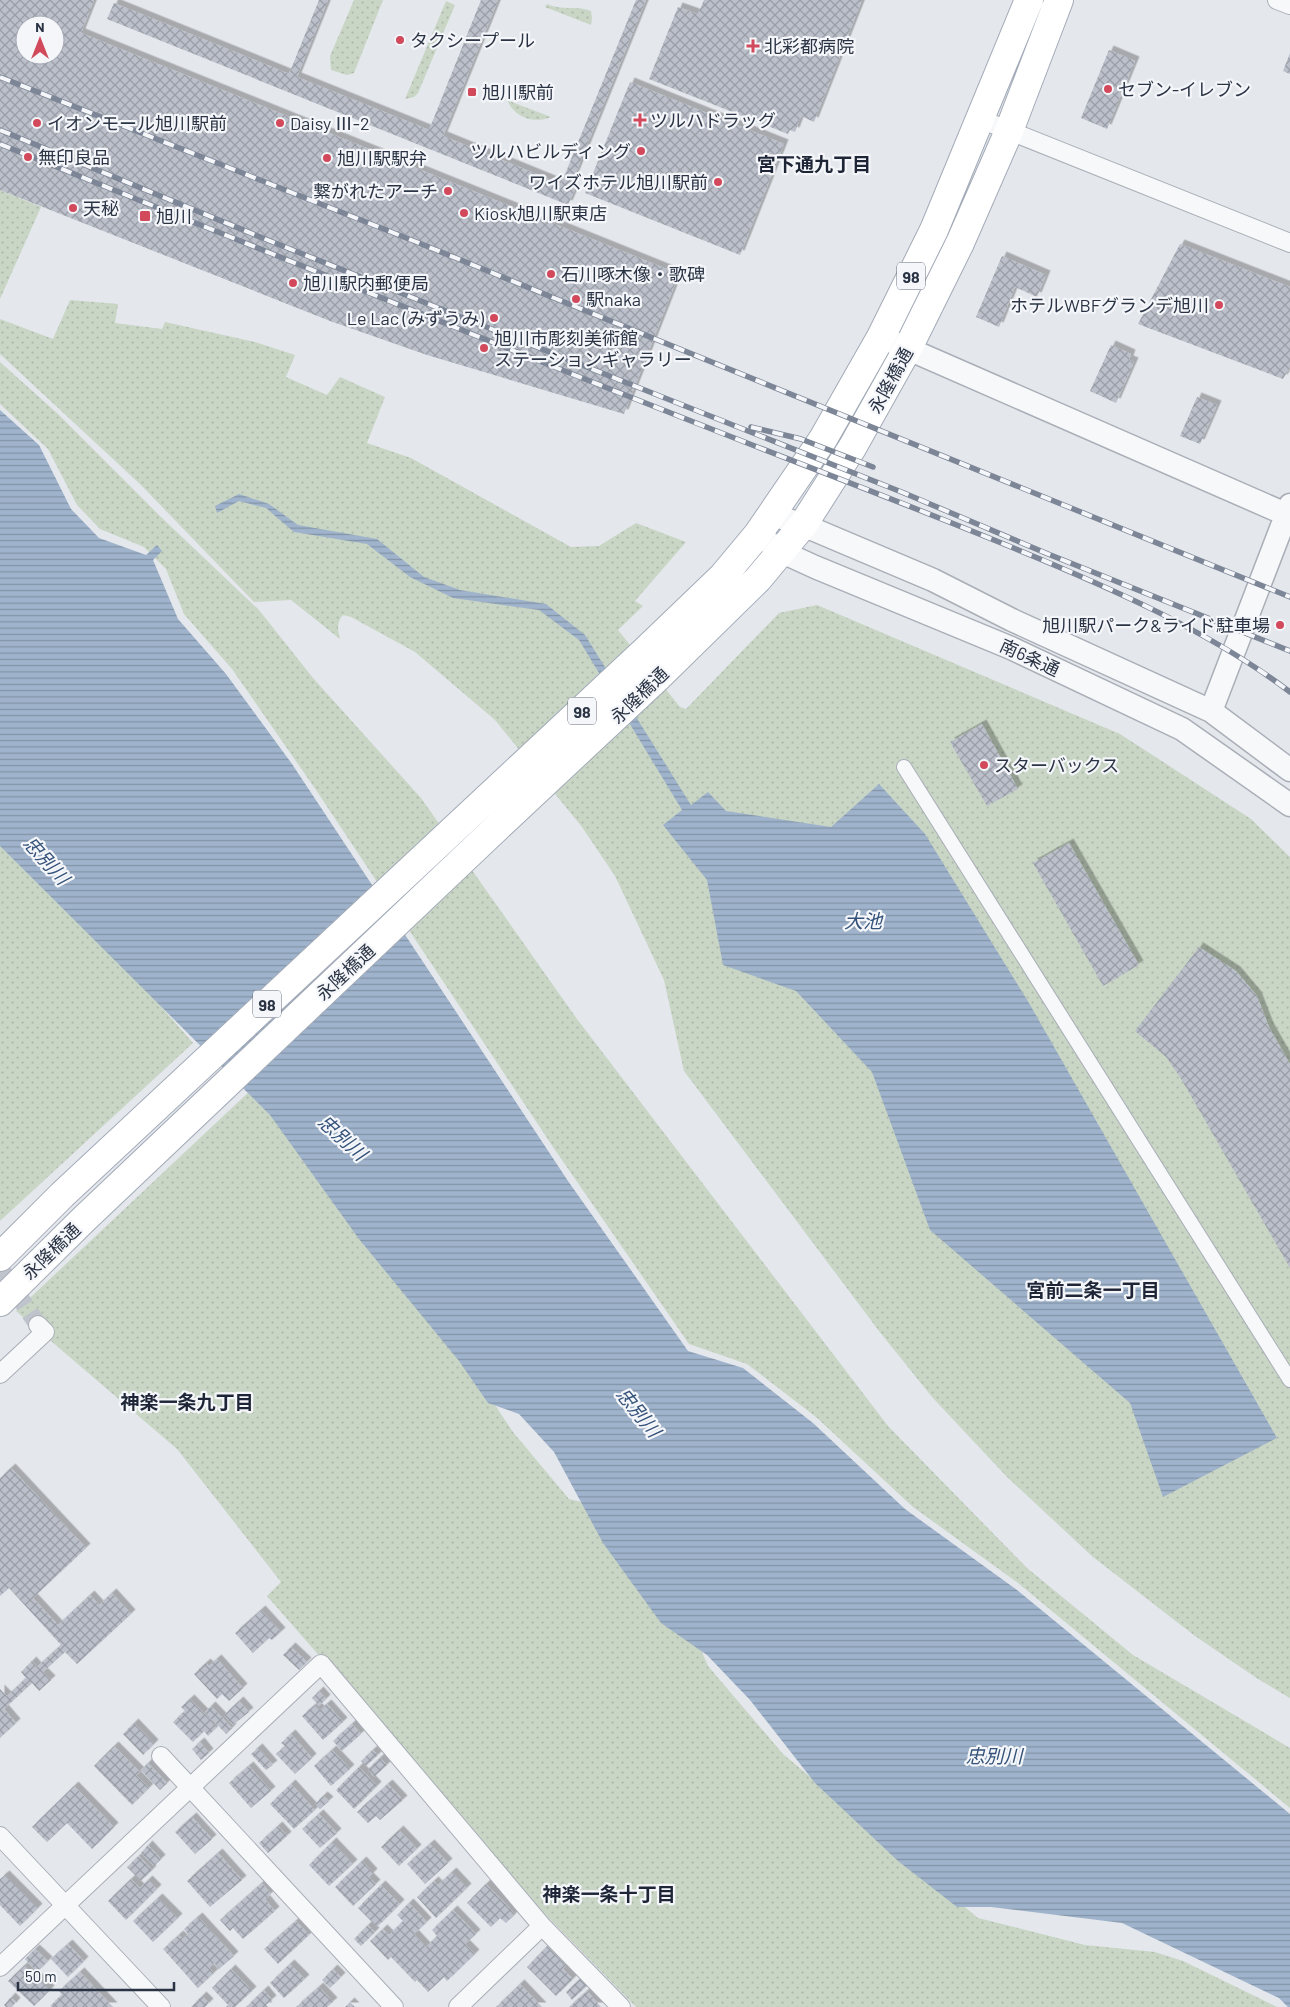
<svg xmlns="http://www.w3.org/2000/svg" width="1290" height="2007" font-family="Barlow,'Noto Sans JP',sans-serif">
<defs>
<pattern id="grass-dots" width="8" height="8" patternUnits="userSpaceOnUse" patternTransform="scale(1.25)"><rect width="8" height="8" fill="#c9d6c5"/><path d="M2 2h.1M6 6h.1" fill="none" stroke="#adb8ab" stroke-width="1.8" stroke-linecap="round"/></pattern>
<pattern id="water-rules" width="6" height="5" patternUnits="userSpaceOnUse" patternTransform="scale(1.25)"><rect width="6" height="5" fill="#9fb4cc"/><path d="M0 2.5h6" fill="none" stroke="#8293a7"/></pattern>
<pattern id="building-cross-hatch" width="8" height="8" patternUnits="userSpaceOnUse" patternTransform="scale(1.25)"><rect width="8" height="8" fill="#bbc0ca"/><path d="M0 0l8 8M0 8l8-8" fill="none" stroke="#989da6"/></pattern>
<filter id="shadow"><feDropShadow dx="4.5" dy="-4.5" stdDeviation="0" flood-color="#0004"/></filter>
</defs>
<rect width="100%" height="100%" fill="#e4e7ec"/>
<path fill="url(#grass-dots)" d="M 354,0 L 383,0 L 354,73 L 347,75 L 331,70 L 330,56 Z
M 446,1 L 455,5 L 418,93 L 414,97 L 405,99 Z
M 547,4 C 561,11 576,5 591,11 L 592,18 L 591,25 L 545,7 Z
M 507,100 L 551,117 C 533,124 515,118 507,100 Z
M 0,190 L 41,207 L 0,299 Z
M 70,300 L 118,304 L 115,323 L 162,329 L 165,322 L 255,342 L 295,355 L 286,377 L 327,395 L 340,377 L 385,397 L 367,443 L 411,458 L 571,547 L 599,546 L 636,523 L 686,542 L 635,601 L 643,606 L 618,630 L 680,707 L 686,709 L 779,613 L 817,605 L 1120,734 L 1251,819 L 1290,857 L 1290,1698 L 1258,1679 L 1195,1636 L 1093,1557 L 1007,1477 L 932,1397 L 879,1331 L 684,1071 L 664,980 L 615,876 L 582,827 L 495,720 L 415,652 L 351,617 L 343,615 C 336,623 338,630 340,639 L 291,600 L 254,602 L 141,485 L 0,354 L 0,319 L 53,339 Z
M 0,362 L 58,414 L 161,517 L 259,610 L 313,678 L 421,798 L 577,1019 L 888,1426 L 1027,1568 L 1133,1655 L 1290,1748 L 1290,1808 L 1018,1583 L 913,1507 L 816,1417 L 747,1364 L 689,1344 L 553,1147 L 316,790 L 232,669 L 184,614 L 166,569 L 144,547 L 100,529 L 77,505 L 48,449 L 0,404 Z
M 0,838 L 88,923 L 193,1043 L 0,1221 Z
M 252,1089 L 462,1356 L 513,1432 L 569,1499 L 611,1509 L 664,1563 L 708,1666 L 783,1754 L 978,1918 L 1085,1945 L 1155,1952 L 1183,1961 L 1277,2007 L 636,2007 L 545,1914 L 267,1596 L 281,1582 L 177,1449 L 16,1311 Z"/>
<path fill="url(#water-rules)" d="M 0,410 L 39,445 L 71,509 L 99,538 L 146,555 L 157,545 L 162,551 L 153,560 L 178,619 L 226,674 L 292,764 L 568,1181 L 688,1351 L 743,1368 L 813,1423 L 905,1509 L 1017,1590 L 1290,1814 L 1290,2007 L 1288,2007 L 1279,1998 L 1122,1923 L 991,1907 L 957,1907 L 898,1861 L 815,1783 L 750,1700 L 707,1655 L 661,1623 L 603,1543 L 554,1452 L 519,1414 L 488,1403 L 459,1361 L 359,1239 L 270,1115 L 0,846 Z
M 239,494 L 269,504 L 298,525 L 377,539 L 424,577 L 460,590 L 546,604 L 585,635 L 691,805 L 708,792 L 726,811 L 831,827 L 879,784 L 925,834 L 1029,1003 L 1277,1438 L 1163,1497 L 1130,1403 L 930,1230 L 872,1072 L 796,991 L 723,965 L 707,880 L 663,825 L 682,810 L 579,640 L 539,610 L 453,598 L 410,577 L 367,544 L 294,532 L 266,508 L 239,501 L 217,513 L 215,506 Z"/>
<path fill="url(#building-cross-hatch)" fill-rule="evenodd" filter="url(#shadow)" d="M 0,0 L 94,0 L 81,33 L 679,274 L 624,414 L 427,355 L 330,321 L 0,190 ZM 25,25 L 55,25 L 55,55 L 25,55 Z
M 319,0 L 328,0 L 297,77 L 429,130 L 481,0 L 498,0 L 443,136 L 561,184 L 636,0 L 646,0 L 570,187 L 575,189 L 568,205 L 107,19 L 114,3 L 289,74 Z
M 704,0 L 862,0 L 814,122 L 801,116 L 795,132 L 790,130 L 788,134 L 649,79 L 678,7 L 698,14 Z
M 1109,50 L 1135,61 L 1107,129 L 1081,118 Z
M 1290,53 L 1290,74 L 1283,71 Z
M 630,82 L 784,144 L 740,255 L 585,193 Z
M 1180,244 L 1290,287 L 1290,367 L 1283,379 L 1138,324 Z
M 1002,256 L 1046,275 L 1037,297 L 1015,287 L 999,327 L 976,317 Z
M 1111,345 L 1131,354 L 1129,360 L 1134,362 L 1116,403 L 1090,391 Z
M 1197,397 L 1217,405 L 1200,444 L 1180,436 Z
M 982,724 L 1018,789 L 987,806 L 950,742 Z
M 1069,843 L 1139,965 L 1103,986 L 1033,863 Z
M 1199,947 L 1236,971 L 1257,996 L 1269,1027 L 1290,1064 L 1290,1268 L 1180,1077 L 1166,1057 L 1135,1031 Z
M 11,1468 L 86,1548 L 33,1598 L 58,1625 L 90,1595 L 99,1605 L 112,1593 L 131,1614 L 77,1664 L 65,1652 L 43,1672 L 51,1680 L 39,1691 L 32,1683 L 4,1709 L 16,1723 L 0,1738 L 0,1689 L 7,1696 L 26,1678 L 21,1672 L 32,1661 L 37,1667 L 61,1645 L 9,1588 L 0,1596 L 0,1478 Z
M 261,1610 L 281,1632 L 272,1640 L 269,1638 L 253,1653 L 235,1633 Z
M 291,1647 L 307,1662 L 299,1670 L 283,1655 Z
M 217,1659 L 243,1688 L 229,1701 L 222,1694 L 217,1699 L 194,1674 L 206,1663 L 209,1666 Z
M 319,1691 L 326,1699 L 319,1706 L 312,1698 Z
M 190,1699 L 217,1727 L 208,1736 L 204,1731 L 193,1742 L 173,1722 L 185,1711 L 181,1707 Z
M 239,1701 L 249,1712 L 233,1725 L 224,1715 Z
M 327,1704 L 343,1722 L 323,1740 L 302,1716 L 315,1705 L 320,1710 Z
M 211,1706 L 232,1728 L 226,1734 L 205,1712 Z
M 134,1723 L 154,1744 L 143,1755 L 123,1734 Z
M 352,1724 L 361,1734 L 342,1751 L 333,1741 Z
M 291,1734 L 312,1758 L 295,1774 L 276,1754 L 285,1746 L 281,1743 Z
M 200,1742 L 209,1753 L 201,1760 L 192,1749 Z
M 114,1746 L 140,1772 L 136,1775 L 149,1788 L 132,1805 L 94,1766 Z
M 258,1748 L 273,1765 L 266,1770 L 251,1754 Z
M 332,1750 L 350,1769 L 331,1786 L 314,1766 Z
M 373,1750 L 378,1755 L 366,1766 L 361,1761 Z
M 380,1758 L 387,1765 L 374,1777 L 368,1769 Z
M 148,1763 L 167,1783 L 160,1790 L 141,1770 Z
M 249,1766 L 271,1791 L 251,1808 L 229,1783 Z
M 359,1767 L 377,1786 L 354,1809 L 336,1790 Z
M 291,1784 L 315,1810 L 294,1829 L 270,1804 Z
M 388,1784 L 403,1800 L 380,1820 L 376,1816 L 368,1823 L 357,1812 Z
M 74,1786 L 114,1827 L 92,1849 L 67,1823 L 47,1842 L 32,1827 Z
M 323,1796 L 329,1801 L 320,1809 L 315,1804 Z
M 319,1814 L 337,1833 L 320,1848 L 302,1829 Z
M 192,1817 L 212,1839 L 195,1854 L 175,1832 Z
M 278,1826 L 287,1836 L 268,1853 L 259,1843 Z
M 399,1830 L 417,1849 L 399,1866 L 381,1847 Z
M 332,1842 L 353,1864 L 329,1886 L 309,1865 Z
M 430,1844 L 448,1863 L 425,1884 L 407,1864 Z
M 148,1845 L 161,1859 L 154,1866 L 141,1853 Z
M 218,1853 L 242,1880 L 210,1907 L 187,1881 Z
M 139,1856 L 152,1870 L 141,1881 L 127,1867 Z
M 362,1861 L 373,1873 L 369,1877 L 376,1884 L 353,1906 L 335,1887 Z
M 452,1872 L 467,1888 L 436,1918 L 417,1897 L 434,1881 L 438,1885 Z
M 5,1875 L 38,1908 L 20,1926 L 0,1905 L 0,1879 Z
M 131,1879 L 140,1888 L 148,1880 L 157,1889 L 126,1920 L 108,1901 Z
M 262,1883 L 271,1894 L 265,1899 L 275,1911 L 243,1939 L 233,1928 L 230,1931 L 220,1920 Z
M 486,1884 L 515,1914 L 506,1923 L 500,1918 L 491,1927 L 467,1903 Z
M 381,1885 L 400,1904 L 377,1927 L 358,1908 Z
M 158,1898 L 178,1918 L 153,1942 L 133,1921 Z
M 409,1903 L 427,1922 L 414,1934 L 426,1947 L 437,1936 L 432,1930 L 453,1910 L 476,1934 L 465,1944 L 475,1954 L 447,1981 L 444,1977 L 428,1992 L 417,1980 L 415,1982 L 391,1957 L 388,1960 L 370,1941 L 383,1929 L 389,1935 L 403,1921 L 397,1915 Z
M 198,1917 L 234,1956 L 219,1969 L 214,1963 L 209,1968 L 214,1973 L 198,1988 L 163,1949 L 179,1935 L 183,1939 L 188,1934 L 184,1929 Z
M 296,1921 L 309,1935 L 278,1964 L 264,1949 Z
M 368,1925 L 375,1932 L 361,1946 L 354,1939 Z
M 68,1944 L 84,1961 L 68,1977 L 51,1959 Z
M 547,1946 L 566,1966 L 563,1969 L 573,1979 L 556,1996 L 527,1967 Z
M 35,1949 L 48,1961 L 37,1972 L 25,1959 Z
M 290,1964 L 305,1979 L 284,1998 L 270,1983 Z
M 25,1965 L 50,1990 L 34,2006 L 8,1981 Z
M 231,1969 L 252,1991 L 235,2007 L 226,2007 L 228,2005 L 212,1988 Z
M 333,1969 L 341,1977 L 330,1988 L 322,1980 Z
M 80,1972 L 113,2007 L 52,2007 L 50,2006 L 62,1995 L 59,1991 Z
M 583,1976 L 590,1983 L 572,2000 L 566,1992 Z
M 520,1984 L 542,2007 L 496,2007 Z
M 319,1987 L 333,2002 L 327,2007 L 296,2007 Z
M 264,1990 L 272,2000 L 266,2005 L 268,2007 L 246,2007 Z
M 587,1991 L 601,2007 L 569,2007 Z
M 202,1996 L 209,2003 L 205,2007 L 191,2007 Z
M 11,1997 L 16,2002 L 12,2007 L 6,2007 L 4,2005 Z
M 350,2002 L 355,2007 L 345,2007 Z"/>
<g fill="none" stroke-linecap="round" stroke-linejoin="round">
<path stroke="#bfc3cb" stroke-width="18" stroke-dasharray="18 9" stroke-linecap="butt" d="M 0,1268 L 38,1325"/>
<g stroke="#a9aeb7" stroke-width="16">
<path id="pedestrian" d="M 904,767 L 1290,1380"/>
</g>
<g stroke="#a9aeb7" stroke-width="20">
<path id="minor" d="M 1277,0 L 1290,5
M 980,119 L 1290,243
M 0,1374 L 45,1332 L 38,1325
M 161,1756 L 394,2007
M 0,1836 L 161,2007
M 0,1967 L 321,1664 L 542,1926 L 621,2007
M 458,2007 L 542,1926"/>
</g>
<g stroke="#a9aeb7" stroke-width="25">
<path id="tertiary" d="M 881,337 L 1290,516
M 771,514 L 803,525 L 933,580 L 1012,620 L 1211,711 L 1290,770
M 758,534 L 780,551 L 815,567 L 1011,648 L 1182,729 L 1290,805
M 1211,711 L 1290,505"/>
</g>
<g stroke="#a3abb8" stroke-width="30">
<path id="primary" d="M 0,1257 L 62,1195 L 645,651 L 723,576 L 758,534 L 823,439 L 881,337 L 934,230 L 1029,0
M 0,1302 L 83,1220 L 507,818 L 659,676 L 758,579 L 803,525 L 852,448 L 908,348 L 960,243 L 1009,131 L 1059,0"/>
</g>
<use href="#pedestrian" stroke="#f7f8fa" stroke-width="14"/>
<use href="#minor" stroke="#f7f8fa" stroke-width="18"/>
<use href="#tertiary" stroke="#f7f8fa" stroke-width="22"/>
<use href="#primary" stroke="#fff" stroke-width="28"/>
<g stroke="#7d8696" stroke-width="5.5">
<path id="rail" d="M 0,77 L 414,241 L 1290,597
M 0,130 L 270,241 L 904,493 L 1048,554 L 1290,651
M 0,144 C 253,246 506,349 760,448 C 845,481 931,514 1016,549 C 1108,587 1210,631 1290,692
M 751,427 L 801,439 L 873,467"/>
</g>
<use href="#rail" stroke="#f4f6f9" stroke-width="4" stroke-dasharray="11" stroke-linecap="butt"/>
</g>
<g fill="#d1495b" stroke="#f4f6f9" stroke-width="2">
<circle cx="400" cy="40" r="5"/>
<path d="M750.5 38.5h5v5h5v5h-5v5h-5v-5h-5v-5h5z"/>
<circle cx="1108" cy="89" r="5"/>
<rect x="467" y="87" width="10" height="10" rx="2.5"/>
<path d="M637.5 112.5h5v5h5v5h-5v5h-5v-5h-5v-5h5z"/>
<circle cx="37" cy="123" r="5"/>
<circle cx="280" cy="123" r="5"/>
<circle cx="641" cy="151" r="5"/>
<circle cx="28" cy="157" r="5"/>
<circle cx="327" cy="158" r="5"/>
<circle cx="718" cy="182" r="5"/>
<circle cx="448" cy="191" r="5"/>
<circle cx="73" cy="208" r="5"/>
<circle cx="464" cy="213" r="5"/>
<rect x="139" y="210" width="12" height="12" rx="2.5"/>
<circle cx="551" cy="274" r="5"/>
<circle cx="293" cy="283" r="5"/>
<circle cx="576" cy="299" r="5"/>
<circle cx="1219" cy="305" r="5"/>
<circle cx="494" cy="318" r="5"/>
<circle cx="484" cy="348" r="5"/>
<circle cx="1280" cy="625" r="5"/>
<circle cx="984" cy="765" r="5"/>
</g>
<g text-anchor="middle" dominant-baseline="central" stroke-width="4.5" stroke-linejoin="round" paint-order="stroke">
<g fill="#f4f6f9" stroke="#676e7b" stroke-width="1">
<rect x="897" y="262.5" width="28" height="27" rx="4"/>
<rect x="568" y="697.5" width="28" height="27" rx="4"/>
<rect x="253" y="990.5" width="28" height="27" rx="4"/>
</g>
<g font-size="16" font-weight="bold" fill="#2b3445">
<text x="911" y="276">98</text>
<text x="582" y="711">98</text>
<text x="267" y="1004">98</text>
</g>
<g font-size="18" fill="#2b3445" stroke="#f4f6f9" text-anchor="start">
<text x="410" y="40">タクシープール</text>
<text x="764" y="46">北彩都病院</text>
<text x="1118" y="89">セブン-イレブン</text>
<text x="482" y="92">旭川駅前</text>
<text x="650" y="120">ツルハドラッグ</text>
<text x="47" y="123">イオンモール旭川駅前</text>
<text x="290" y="123">Daisy Ⅲ-2</text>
<text x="631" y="151" text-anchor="end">ツルハビルディング</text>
<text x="38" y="157">無印良品</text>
<text x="337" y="158">旭川駅駅弁</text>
<text x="708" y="182" text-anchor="end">ワイズホテル旭川駅前</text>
<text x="438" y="191" text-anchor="end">繋がれたアーチ</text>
<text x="83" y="208">天秘</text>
<text x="474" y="213">Kiosk旭川駅東店</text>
<text x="156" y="216">旭川</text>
<text x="561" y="274">石川啄木像・歌碑</text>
<text x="303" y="283">旭川駅内郵便局</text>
<text x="586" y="299">駅naka</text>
<text x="1209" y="305" text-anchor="end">ホテルWBFグランデ旭川</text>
<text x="484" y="318" text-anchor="end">Le Lac (みずうみ)</text>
<text x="494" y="338">旭川市彫刻美術館<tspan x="494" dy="21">ステーションギャラリー</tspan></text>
<text x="1270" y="625" text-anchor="end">旭川駅パーク&amp;ライド駐車場</text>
<text x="994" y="765">スターバックス</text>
</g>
<g font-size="18" fill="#2b3445" stroke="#f4f6f9">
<text transform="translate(890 380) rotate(-61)">永隆橋通</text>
<text transform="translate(1030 657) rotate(25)">南6条通</text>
<text transform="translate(639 695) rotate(-44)">永隆橋通</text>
<text transform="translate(345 972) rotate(-43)">永隆橋通</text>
<text transform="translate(51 1251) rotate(-44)">永隆橋通</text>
</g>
<g font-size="19" font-weight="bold" fill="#1d2536" stroke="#f4f6f9">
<text x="814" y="163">宮下通九丁目</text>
<text x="1093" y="1289">宮前二条一丁目</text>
<text x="187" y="1401">神楽一条九丁目</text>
<text x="609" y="1893">神楽一条十丁目</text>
</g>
<g font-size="19" font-style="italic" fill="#34527a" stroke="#f4f6f9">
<text transform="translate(47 860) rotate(48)">忠別川</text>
<text x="863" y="920">大池</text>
<text transform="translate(343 1137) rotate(42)">忠別川</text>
<text transform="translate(639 1412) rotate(51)">忠別川</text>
<text x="994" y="1755">忠別川</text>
</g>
</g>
<g transform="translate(40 40)"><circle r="24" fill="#f4f6f9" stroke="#a4a8b1"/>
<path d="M0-4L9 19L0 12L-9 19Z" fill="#d1495b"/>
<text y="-8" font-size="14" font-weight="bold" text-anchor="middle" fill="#2b3445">N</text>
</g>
<path d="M18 1982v8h156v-8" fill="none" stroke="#2b3445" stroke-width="2.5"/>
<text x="25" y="1982" font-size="15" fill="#2b3445" stroke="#f4f6f9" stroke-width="4" paint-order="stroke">50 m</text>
</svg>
